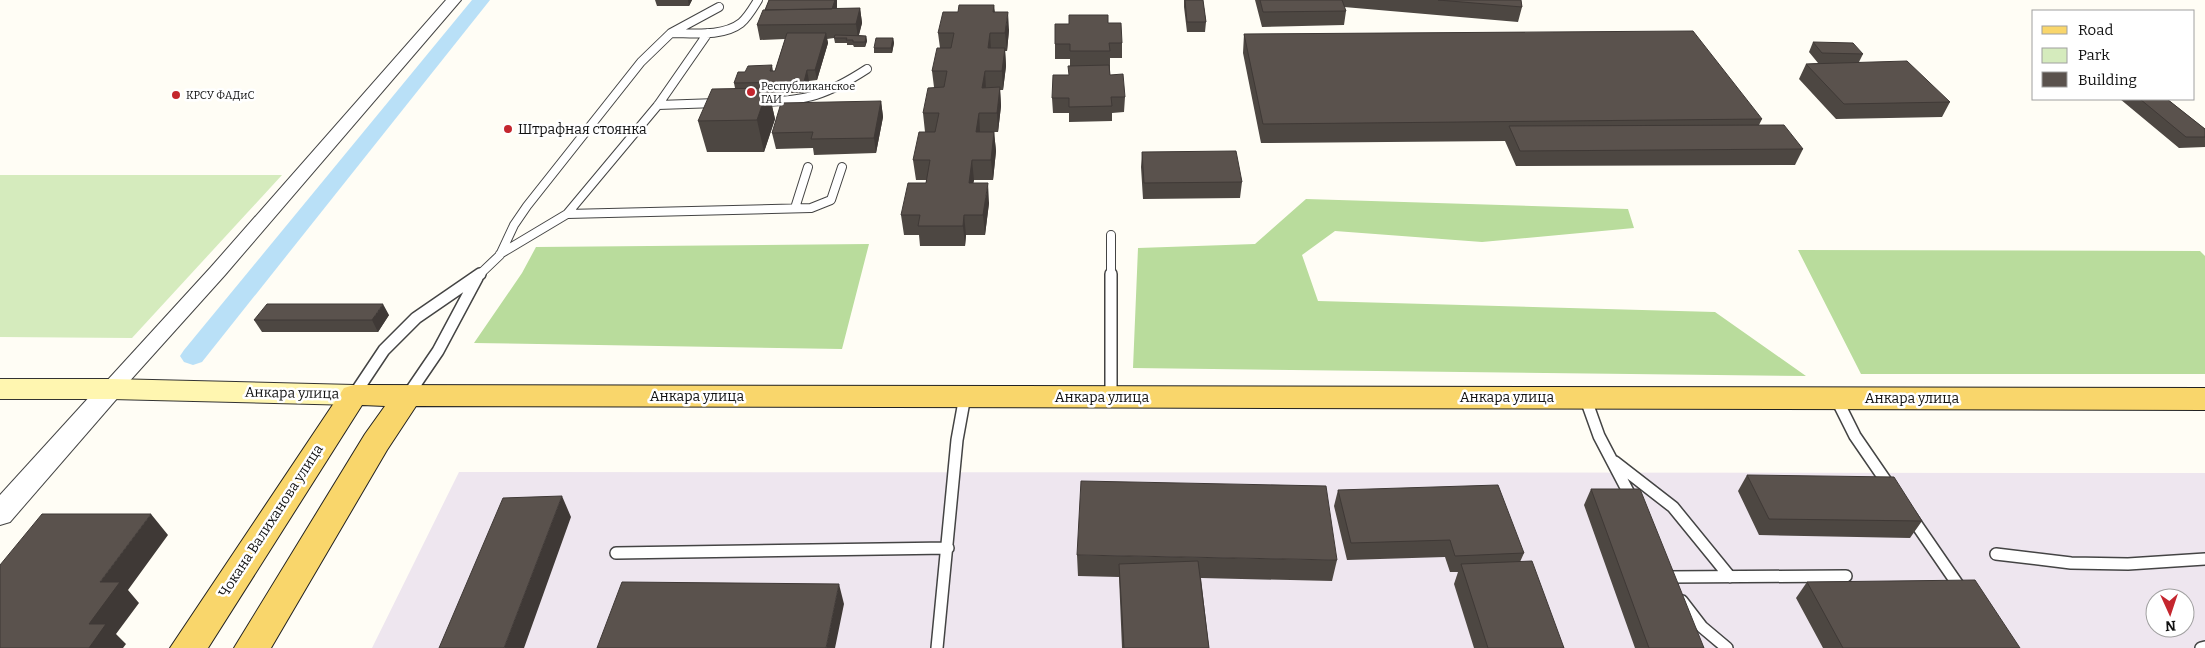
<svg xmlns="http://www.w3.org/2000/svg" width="2205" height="648" font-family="Bitter,serif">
<rect width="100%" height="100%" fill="#fffdf5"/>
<path fill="#eee6ef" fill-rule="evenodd" d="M 459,472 L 2205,473 L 2205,648 L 372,648 ZM 2155,598 L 2185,598 L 2185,628 L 2155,628 Z"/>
<path fill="#d5ebbd" d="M 0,175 L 282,175 L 132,338 L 0,337 Z"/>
<path fill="#b9dc9c" d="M 1306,199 L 1628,209 L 1634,228 L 1482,242 L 1335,231 L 1302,255 L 1318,301 L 1715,312 L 1806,376 L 1133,368 L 1138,248 L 1255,244 Z
M 869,244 L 842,349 L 474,343 L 522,273 L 536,247 Z
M 1798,250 L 2200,251 L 2205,256 L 2205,374 L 1861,374 Z"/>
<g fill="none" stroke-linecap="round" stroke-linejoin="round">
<path fill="#b9e0f7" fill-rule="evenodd" d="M 472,0 L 490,0 L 202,362 L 193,365 L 184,362 L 180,356 L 184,350 Z"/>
<g stroke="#444" stroke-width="10">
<path id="service-far1" d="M 671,33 L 719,7
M 759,102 C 807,101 827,95 867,69
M 658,105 L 717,103
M 795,208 L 808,167
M 567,214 L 811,208 L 831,200 L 842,167
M 1111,235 L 1111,275
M 500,254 L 567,214 L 658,105 L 708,33
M 479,275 L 500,255 L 514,225 L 527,206 L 641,62 L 671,33 C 693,33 723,37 741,23 C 748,17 753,8 758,0"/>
</g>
<g stroke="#444" stroke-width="14">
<path id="service" d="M 1111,274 L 1111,397
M 354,395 L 384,350 L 416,318 L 480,274
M 408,395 L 438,351 L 477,278
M 1585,397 L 1599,436 L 1633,501
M 1836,398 L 1855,436 L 1890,487
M 1615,462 L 1673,507 L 1730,577
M 1910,515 L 1963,592
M 616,553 L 948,548
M 1996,554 L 2071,563 L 2128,564 L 2205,559
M 1669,577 L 1846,576
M 1682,601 L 1702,627 L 1727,648
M 937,648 L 957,440 L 965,396
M 2201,648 L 2205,647"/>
</g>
<g stroke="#444" stroke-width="2">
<path id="minor" d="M 446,0 L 461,0 L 225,275 L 118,394 L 111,397 L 104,394 L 100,389 L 104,384 L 211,267 Z"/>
</g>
<g stroke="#444" stroke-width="2">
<path id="tertiary" d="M 111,380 L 120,383 L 124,389 L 120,395 L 10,522 L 0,525 L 0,495 L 102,383 Z"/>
</g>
<g stroke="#333" stroke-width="2">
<path id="secondary" d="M 0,379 L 111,379 L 354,385 L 364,388 L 369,395 L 364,402 L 354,405 L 111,399 L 0,399 Z"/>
</g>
<g stroke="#222" stroke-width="2">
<path id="primary" d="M 354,385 L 2205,388 L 2205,410 L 416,406 L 387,450 L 271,648 L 234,648 L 365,434 L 385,406 L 362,405 L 208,648 L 170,648 L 344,388 Z"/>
</g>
<use href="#service-far1" stroke="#fff" stroke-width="8"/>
<use href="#service" stroke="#fff" stroke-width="11"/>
<use href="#minor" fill="#fff" fill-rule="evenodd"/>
<use href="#tertiary" fill="#fff" fill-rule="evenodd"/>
<use href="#secondary" fill="#fff6b0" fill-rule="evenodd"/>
<use href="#primary" fill="#f9d66b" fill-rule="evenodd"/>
</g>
<path fill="#4d4742" d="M 655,0 L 692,0 L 689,6 L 657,6 Z
M 769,0 L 837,0 L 837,9 L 860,8 L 862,23 L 859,35 L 866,36 L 867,41 L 865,47 L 854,47 L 853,45 L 847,45 L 847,43 L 835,43 L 834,38 L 827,39 L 828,43 L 817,80 L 809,81 L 806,93 L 769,93 L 775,119 L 764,152 L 707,152 L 698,121 L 735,88 L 734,83 L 745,72 L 772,65 L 773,71 L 775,71 L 785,39 L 760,40 L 757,25 L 765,10 Z
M 1184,0 L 1203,0 L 1206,22 L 1205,32 L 1187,32 L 1184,7 Z
M 1255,0 L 1521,0 L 1522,7 L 1518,22 L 1344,7 L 1346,11 L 1344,25 L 1262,27 Z
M 994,5 L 995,12 L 1009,30 L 1007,51 L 1005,51 L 1006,66 L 1003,90 L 1000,90 L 1001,106 L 998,132 L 994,132 L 996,151 L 993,180 L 974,180 L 973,183 L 989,203 L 985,235 L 966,235 L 965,246 L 920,246 L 919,235 L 904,235 L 901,215 L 926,183 L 926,180 L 916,180 L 913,160 L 925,132 L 923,113 L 934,87 L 932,71 L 940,48 L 938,33 L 958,12 Z
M 1108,23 L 1122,43 L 1122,58 L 1110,58 L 1110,75 L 1125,97 L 1124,112 L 1112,113 L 1112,121 L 1069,122 L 1069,113 L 1053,113 L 1052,98 L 1069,75 L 1070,66 L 1070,59 L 1055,59 L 1055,44 Z
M 1244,34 L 1762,119 L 1759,125 L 1803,149 L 1795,165 L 1516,166 L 1505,141 L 1261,143 L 1243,53 Z
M 893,38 L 894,43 L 892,53 L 874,53 L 874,48 Z
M 1813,42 L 1863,54 L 1859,62 L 1950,102 L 1942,117 L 1836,119 L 1799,79 L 1806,64 L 1818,63 L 1809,52 Z
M 2120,99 L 2167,99 L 2205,129 L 2205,147 L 2179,148 Z
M 881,101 L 883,117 L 876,153 L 814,155 L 813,148 L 776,149 L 772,133 Z
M 1142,152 L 1242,182 L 1240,198 L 1143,199 L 1141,167 Z
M 389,315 L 378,332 L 262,332 L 254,320 Z
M 1747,475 L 1922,521 L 1910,538 L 1759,535 L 1738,491 Z
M 1591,489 L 1704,648 L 1635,648 L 1584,505 Z
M 1338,490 L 1524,553 L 1520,562 L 1564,648 L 1474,648 L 1454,584 L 1458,572 L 1450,572 L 1445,557 L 1347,560 L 1334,506 Z
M 1077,555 L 1337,560 L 1332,581 L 1201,578 L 1209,648 L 1122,648 L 1119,577 L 1078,576 Z
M 1807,582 L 2020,648 L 1823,648 L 1796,598 Z"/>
<path fill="#3f3936" d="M 688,0 L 692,0 L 689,6 Z
M 835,0 L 837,0 L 837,6 L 832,23 L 831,13 Z
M 860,8 L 862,23 L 858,38 L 856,24 Z
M 1008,12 L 1009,30 L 1007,51 L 1005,33 Z
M 826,33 L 828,43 L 817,80 L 815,70 Z
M 990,33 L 991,51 L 988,48 Z
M 866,36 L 867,41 L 865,47 L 865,42 Z
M 893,38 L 894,43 L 892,53 L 891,48 Z
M 1005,48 L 1006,66 L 1003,90 L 1002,71 Z
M 807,70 L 809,81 L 806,93 L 804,82 Z
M 985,71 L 986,90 L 982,88 Z
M 1000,87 L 1001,106 L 998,132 L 997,113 Z
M 768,88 L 775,119 L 764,152 L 757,120 Z
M 881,101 L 883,117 L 876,153 L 874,138 Z
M 979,113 L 980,132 L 976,132 Z
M 994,132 L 996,151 L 993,180 L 991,160 Z
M 972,160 L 974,180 L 970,203 L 969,183 Z
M 988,183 L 989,203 L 985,235 L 983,215 Z
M 964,215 L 966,235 L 965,246 L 963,226 Z
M 383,304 L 389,315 L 378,332 L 372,320 Z
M 562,496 L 571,517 L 524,648 L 504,648 Z
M 151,514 L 168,535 L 128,590 L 139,603 L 116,634 L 126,644 L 123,648 L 89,648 L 89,624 L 100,582 Z
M 839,584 L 844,604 L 835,648 L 826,648 Z"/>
<path fill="#5a524d" stroke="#3f3936" d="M 769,0 L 835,0 L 832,9 L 765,10 Z
M 1185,0 L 1203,0 L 1206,22 L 1187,22 Z
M 1260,0 L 1342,0 L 1346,11 L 1263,12 Z
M 1438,0 L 1521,0 L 1522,7 Z
M 959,5 L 994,5 L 993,12 L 1008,12 L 1005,33 L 990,33 L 988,48 L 1005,48 L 1002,71 L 985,71 L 982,88 L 1000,87 L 997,113 L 979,113 L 976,132 L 994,132 L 991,160 L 972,160 L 969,183 L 988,183 L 983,215 L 964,215 L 963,226 L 918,226 L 920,215 L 901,215 L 908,183 L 926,183 L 930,160 L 913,160 L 919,132 L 935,132 L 939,113 L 923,113 L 928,88 L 944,87 L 947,71 L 932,71 L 937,48 L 951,48 L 954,33 L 938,33 L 943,12 L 958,12 Z
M 860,8 L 856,24 L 757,25 L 763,10 Z
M 1069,15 L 1108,15 L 1108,23 L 1121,23 L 1122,43 L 1109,43 L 1110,51 L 1070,51 L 1070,44 L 1055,44 L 1055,24 L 1069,24 Z
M 1693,31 L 1762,119 L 1263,124 L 1244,34 Z
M 787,33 L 826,33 L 815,70 L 807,70 L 804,82 L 734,83 L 738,72 L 745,72 L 748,66 L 772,65 L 770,71 L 775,71 Z
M 835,35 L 866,36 L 865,42 L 853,42 L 853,40 L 846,40 L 847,38 L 834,38 Z
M 876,38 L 893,38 L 891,48 L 874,48 Z
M 1813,42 L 1853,43 L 1863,54 L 1822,53 Z
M 1907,61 L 1950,102 L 1844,104 L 1806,64 Z
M 1109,65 L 1110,75 L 1123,74 L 1125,97 L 1111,97 L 1112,106 L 1069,107 L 1069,98 L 1052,98 L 1053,75 L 1069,75 L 1068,66 Z
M 768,88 L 757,120 L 698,121 L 712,89 Z
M 2140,99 L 2167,99 L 2205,129 L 2205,137 L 2186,137 Z
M 881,101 L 874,138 L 811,139 L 813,132 L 772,133 L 781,103 Z
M 1784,125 L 1803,149 L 1520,151 L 1509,126 Z
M 1236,151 L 1242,182 L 1144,183 L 1142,152 Z
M 267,304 L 383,304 L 372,320 L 254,320 Z
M 1747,475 L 1894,477 L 1922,521 L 1769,519 Z
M 1081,481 L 1326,486 L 1337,560 L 1077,555 Z
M 1498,485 L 1524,553 L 1455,556 L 1450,540 L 1351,543 L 1338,490 Z
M 1591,489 L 1640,489 L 1704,648 L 1649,648 Z
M 562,496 L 504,648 L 439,648 L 503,498 Z
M 42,514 L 151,514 L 100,582 L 120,582 L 89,624 L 106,624 L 89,648 L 0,648 L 0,565 Z
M 1198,561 L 1209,648 L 1124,648 L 1119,564 Z
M 1532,561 L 1564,648 L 1488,648 L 1461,564 Z
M 1975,580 L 2020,648 L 1843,648 L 1807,582 Z
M 622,582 L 839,584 L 826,648 L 597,648 Z"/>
<g fill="#c4262e" stroke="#fff" stroke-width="2">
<circle cx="751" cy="92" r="5"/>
<circle cx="176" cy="95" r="5"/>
<circle cx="508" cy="129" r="5"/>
</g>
<g text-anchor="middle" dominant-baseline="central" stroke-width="5" stroke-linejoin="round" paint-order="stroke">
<g font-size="11" fill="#111" stroke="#fff" text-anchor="start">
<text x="761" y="86">Республиканское<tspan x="761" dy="13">ГАИ</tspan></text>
<text x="186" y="95">КРСУ ФАДиС</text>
</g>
<g font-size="14" fill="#111" stroke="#fff" text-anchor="start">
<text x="518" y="129">Штрафная стоянка</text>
</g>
<g font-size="14" fill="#111" stroke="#fff">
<text transform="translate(292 393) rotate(1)">Анкара улица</text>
<text x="697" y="396">Анкара улица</text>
<text x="1102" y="397">Анкара улица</text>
<text x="1507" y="397">Анкара улица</text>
<text x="1912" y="398">Анкара улица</text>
<text transform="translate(271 521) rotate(-57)">Чокана Валиханова улица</text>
</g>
</g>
<rect x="2032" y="10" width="162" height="90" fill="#ffffff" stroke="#a0a0a0"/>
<rect x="2042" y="26" width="25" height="8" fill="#f9d66b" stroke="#a0a0a0"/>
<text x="2078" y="35" font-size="15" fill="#111111">Road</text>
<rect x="2042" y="48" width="25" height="15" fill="#d5ebbd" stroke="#a0a0a0"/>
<text x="2078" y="60" font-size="15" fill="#111111">Park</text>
<rect x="2042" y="72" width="25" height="15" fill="#5a524d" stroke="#a0a0a0"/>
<text x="2078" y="85" font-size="15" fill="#111111">Building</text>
<g transform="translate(2170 613) rotate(177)"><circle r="24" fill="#ffffff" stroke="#a0a0a0"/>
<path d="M0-4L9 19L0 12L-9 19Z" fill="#c4262e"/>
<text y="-8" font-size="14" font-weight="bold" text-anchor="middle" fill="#111111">N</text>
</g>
</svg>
